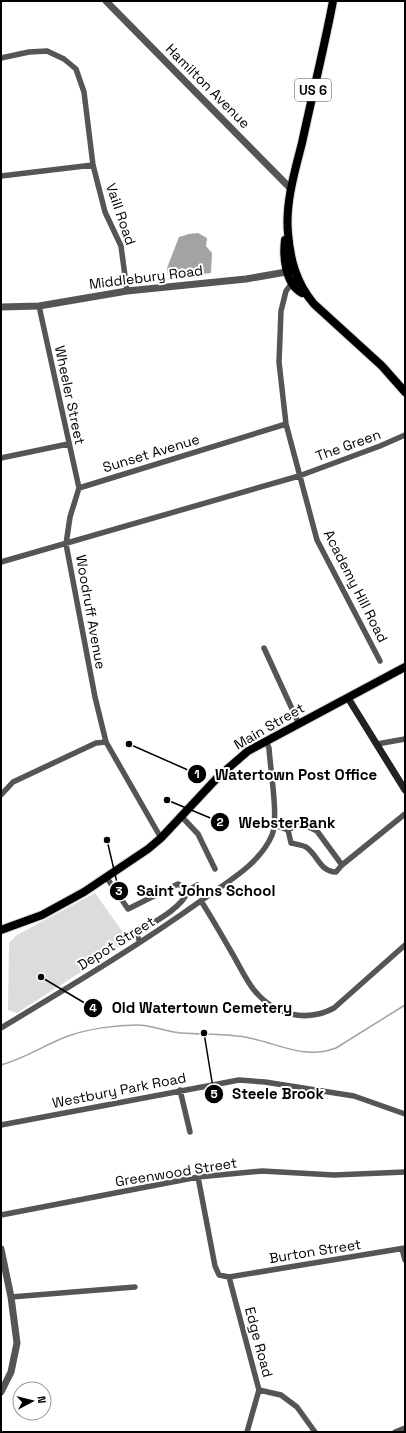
<svg xmlns="http://www.w3.org/2000/svg" width="406" height="1433" font-family="'Space Grotesk',sans-serif">
<rect width="100%" height="100%" fill="#fff"/>
<path fill="#dcdcdc" d="M 95,893 L 129,941 L 17,1013 L 8,1010 L 9,943 L 17,935 Z"/>
<path fill="#a3a3a3" d="M 198,233 L 207,238 L 206,246 L 212,253 L 211,273 L 172,278 L 168,276 L 167,268 L 179,237 L 189,234 Z"/>
<g fill="none" stroke-linecap="round" stroke-linejoin="round">
<path stroke="#a3a3a3" stroke-width="1.5" d="M 1,1065 C 26,1058 44,1045 68,1036 C 88,1029 115,1025 137,1025 C 152,1025 166,1032 181,1033 C 205,1035 230,1033 254,1039 C 283,1046 307,1059 336,1048 L 405,1005"/>
<g stroke="#dbdbdb" stroke-width="10">
<path id="primary" d="M 333,1 C 324,49 312,96 302,143 C 295,170 285,204 288,233 C 290,259 296,283 314,304 L 382,366 L 405,392
M 285,240 C 283,256 285,284 302,293
M 1,930 L 42,915 L 84,892 L 148,849 L 161,838 L 218,777 L 248,751 L 405,667"/>
</g>
<path stroke="#555" stroke-width="5.5" d="M 1,58 L 29,52 L 47,51 L 64,59 L 76,69 L 84,92 L 93,165 L 105,212 L 121,246 L 127,291
M 1,176 L 93,165
M 292,283 L 286,291 L 281,311 L 279,362 L 286,424 L 317,540 L 380,661
M 39,306 L 79,488
M 1,458 L 68,444
M 79,488 L 70,517 L 66,544 L 95,697 L 106,742 L 161,838
M 79,488 L 286,424
M 1,562 L 299,476 L 380,446 L 405,435
M 264,648 L 299,724
M 377,744 L 405,739
M 1,795 L 13,782 L 96,743 L 106,742
M 182,817 L 198,834 L 215,869
M 274,825 L 288,830 L 300,823 L 317,831 L 342,865 L 405,814
M 288,830 L 291,843 C 296,844 302,845 306,847 C 318,855 320,872 336,872 L 342,865
M 107,878 L 128,909 L 178,884 L 189,890
M 189,890 L 197,885
M 201,901 C 212,918 222,936 232,953 C 239,965 246,980 254,990 C 274,1015 306,1023 334,1008 L 405,945
M 140,942 L 136,933 C 154,922 180,910 189,890
M 1,1028 C 69,987 138,946 202,900 C 227,882 260,864 272,835 C 279,818 270,768 269,748 L 266,741
M 180,1090 L 190,1132
M 1,1125 L 239,1080 L 265,1082 L 354,1096 L 405,1114
M 198,1177 L 215,1266 L 219,1275 L 229,1277 L 405,1248
M 1,1215 L 198,1177 L 262,1171 L 334,1175 L 405,1172
M 402,1249 L 405,1260
M 229,1277 L 259,1390 L 281,1395 L 297,1407 L 315,1432
M 11,1297 L 135,1287
M 247,1432 L 259,1390
M 395,1432 L 405,1428"/>
<path stroke="#555" stroke-width="7" d="M 106,1 L 291,189
M 1,307 L 39,306 L 127,291 L 246,279 L 292,271
M 1,1249 L 11,1297 L 17,1343 L 11,1372 L 1,1392"/>
<path stroke="#222" stroke-width="7" d="M 348,698 L 405,790"/>
<use href="#primary" stroke="#000" stroke-width="8"/>
</g>
<g text-anchor="middle" dominant-baseline="central" stroke-width="4" stroke-linejoin="round" paint-order="stroke">
<rect fill="#fff" stroke="#4c4c4c" stroke-width="1" x="295" y="79" width="36" height="22" rx="3"/>
<g font-size="13" font-weight="bold" fill="#000">
<text x="313" y="90">US 6</text>
</g>
<g font-size="14" fill="#000" stroke="#fff">
<text transform="translate(208 86) rotate(45)">Hamilton Avenue</text>
<text transform="translate(121 214) rotate(71)">Vaill Road</text>
<text transform="translate(146 277) rotate(-7)">Middlebury Road</text>
<text transform="translate(70 395) rotate(78)">Wheeler Street</text>
<text transform="translate(348 445) rotate(-20)">The Green</text>
<text transform="translate(151 453) rotate(-17)">Sunset Avenue</text>
<text transform="translate(356 586) rotate(63)">Academy Hill Road</text>
<text transform="translate(91 612) rotate(80)">Woodruff Avenue</text>
<text transform="translate(269 726) rotate(-30)">Main Street</text>
<text transform="translate(116 943) rotate(-32)">Depot Street</text>
<text transform="translate(119 1090) rotate(-11)">Westbury Park Road</text>
<text transform="translate(176 1172) rotate(-9)">Greenwood Street</text>
<text transform="translate(315 1251) rotate(-9)">Burton Street</text>
<text transform="translate(259 1342) rotate(75)">Edge Road</text>
</g>
</g>
<path fill="none" stroke="#000" stroke-width="1.5" d="M129 744L197 774M167 800L220 822M107 840L119 891M41 977L93 1008M204 1033L214 1094"/>
<g fill="#000" stroke="#fff" stroke-width="1.5">
<circle cx="129" cy="744" r="4"/>
<circle cx="167" cy="800" r="4"/>
<circle cx="107" cy="840" r="4"/>
<circle cx="41" cy="977" r="4"/>
<circle cx="204" cy="1033" r="4"/>
<circle cx="197" cy="774" r="10"/>
<circle cx="220" cy="822" r="10"/>
<circle cx="119" cy="891" r="10"/>
<circle cx="93" cy="1008" r="10"/>
<circle cx="214" cy="1094" r="10"/>
</g>
<g font-size="12" text-anchor="middle" font-weight="bold" fill="#fff">
<text x="197" y="778">1</text>
<text x="220" y="826">2</text>
<text x="119" y="895">3</text>
<text x="93" y="1012">4</text>
<text x="214" y="1098">5</text>
</g>
<g font-size="15" text-anchor="middle" font-weight="bold" fill="#000" stroke="#fff" stroke-width="4" stroke-linejoin="round" paint-order="stroke">
<text x="296" y="780">Watertown Post Office</text>
<text x="287" y="828">WebsterBank</text>
<text x="206" y="896">Saint Johns School</text>
<text x="202" y="1013">Old Watertown Cemetery</text>
<text x="278" y="1099">Steele Brook</text>
</g>
<rect width="406" height="1433" fill="none" stroke="#000000" stroke-width="4"/>
<g transform="translate(32 1401) rotate(83)"><circle r="19" fill="#ffffff" stroke="#999999"/>
<path d="M0-3L7 15L0 10L-7 15Z" fill="#000000"/>
<text y="-6" font-size="11" font-weight="bold" text-anchor="middle" fill="#000000">N</text>
</g>
</svg>
